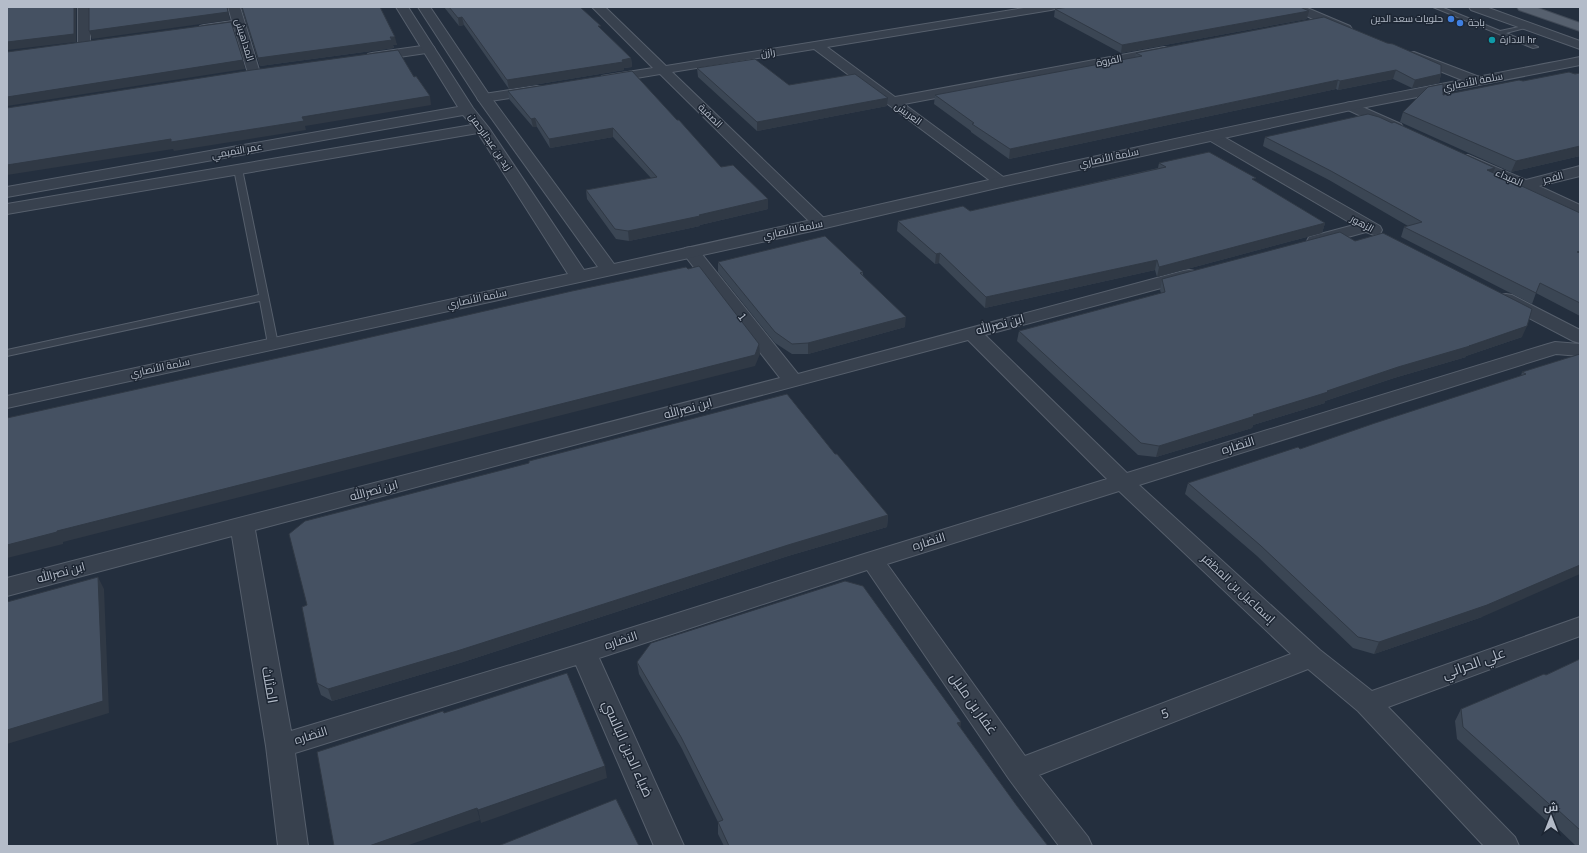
<svg xmlns="http://www.w3.org/2000/svg" width="1587" height="853" font-family="'Source Sans 3',Cairo,sans-serif">
<rect width="100%" height="100%" fill="#242f3e"/>
<g fill="none" stroke-linecap="round" stroke-linejoin="round">
<g stroke="#565f6c" stroke-width="2">
<path id="service" d="M 1433,7 L 1441,7 L 1500,31 L 1529,25 L 1529,27 L 1506,33 L 1538,47 L 1533,48 Z
M 235,167 L 238,167 L 242,169 L 278,344 L 277,346 L 273,347 L 268,344 L 260,301 L 7,356 L 7,350 L 259,295 L 234,169 Z"/>
</g>
<g stroke="#565f6c" stroke-width="2">
<path id="minor" d="M 78,7 L 90,7 L 90,45 L 88,48 L 80,48 L 78,45 Z
M 228,7 L 240,7 L 260,73 L 259,76 L 249,76 L 248,73 L 234,28 L 204,33 L 200,32 L 198,29 L 200,26 L 204,25 L 232,21 Z
M 592,7 L 605,7 L 666,66 L 1030,7 L 1057,7 L 1055,9 L 1051,10 L 827,47 L 895,97 L 1164,47 L 1168,48 L 1170,51 L 1168,54 L 1164,55 L 904,104 L 1006,179 L 1009,182 L 1006,185 L 1001,187 L 996,185 L 814,49 L 672,72 L 827,221 L 829,224 L 827,227 L 821,229 L 815,227 L 660,74 L 607,83 L 602,82 L 600,79 L 602,76 L 653,68 Z
M 1289,7 L 1305,7 L 1350,26 L 1352,29 L 1350,32 L 1342,32 L 1291,9 Z
M 429,45 L 433,46 L 435,49 L 433,52 L 372,61 L 368,60 L 366,57 L 368,54 L 372,53 Z
M 1414,52 L 1482,78 L 1484,81 L 1482,84 L 1472,84 L 1410,59 L 1408,56 L 1410,53 Z
M 537,86 L 542,87 L 544,90 L 542,93 L 484,102 L 479,101 L 477,98 L 479,95 L 484,94 Z
M 1351,102 L 1401,124 L 1403,127 L 1401,130 L 1396,131 L 1391,130 L 1346,109 L 1344,106 L 1346,103 Z
M 1212,132 L 1217,133 L 1380,226 L 1382,230 L 1380,234 L 1374,235 L 1366,232 L 1315,246 L 1309,245 L 1307,241 L 1309,237 L 1354,225 L 1207,139 L 1205,136 L 1207,133 Z
M 1468,155 L 1526,180 L 1580,166 L 1580,176 L 1539,186 L 1580,205 L 1580,216 L 1463,162 L 1461,159 L 1463,156 Z
M 691,247 L 697,248 L 798,374 L 1183,271 L 1189,270 L 1195,271 L 1198,275 L 1195,279 L 985,335 L 1127,473 L 1548,344 L 1555,342 L 1580,344 L 1580,356 L 1556,354 L 1139,485 L 1320,650 L 1372,691 L 1580,617 L 1580,636 L 1388,707 L 1515,837 L 1519,846 L 1484,846 L 1358,711 L 1308,669 L 1039,775 L 1088,837 L 1092,846 L 1059,846 L 1009,779 L 867,570 L 599,658 L 684,846 L 654,846 L 576,665 L 295,753 L 308,846 L 278,846 L 266,746 L 232,536 L 7,596 L 7,578 L 780,378 L 682,252 L 685,248 ZM 968,340 L 1107,479 L 864,554 L 580,644 L 291,731 L 255,530 ZM 1119,491 L 1291,654 L 1025,756 L 887,564 Z
M 1506,294 L 1512,295 L 1580,330 L 1580,343 L 1573,341 L 1500,303 L 1497,299 L 1500,295 Z"/>
</g>
<g stroke="#565f6c" stroke-width="2">
<path id="tertiary" d="M 396,7 L 408,7 L 473,108 L 489,128 L 584,270 L 598,267 L 479,101 L 418,7 L 430,7 L 490,96 L 614,264 C 860,210 1104,152 1351,102 C 1427,86 1504,72 1580,57 L 1580,65 L 1351,110 L 1001,187 L 821,229 L 7,408 L 7,396 L 568,274 L 478,133 L 7,214 L 7,204 L 472,125 L 463,115 L 7,197 L 7,187 L 458,107 Z
M 1469,7 L 1486,7 L 1580,41 L 1580,49 L 1471,10 Z"/>
</g>
<g stroke="#414a57" stroke-width="2">
<path id="primary" d="M 1517,7 L 1535,7 L 1580,23 L 1580,31 L 1519,10 Z"/>
</g>
<use href="#service" fill="#38414e" fill-rule="evenodd"/>
<use href="#minor" fill="#38414e" fill-rule="evenodd"/>
<use href="#tertiary" fill="#38414e" fill-rule="evenodd"/>
<use href="#primary" fill="#56606e" fill-rule="evenodd"/>
</g>
<path fill="#3b4654" d="M 241,7 L 380,7 L 397,45 L 393,45 L 394,48 L 260,66 Z
M 444,7 L 580,7 L 601,29 L 631,58 L 632,67 L 624,68 L 624,70 L 509,89 L 464,25 L 459,26 Z
M 1055,9 L 1307,19 L 1121,53 L 1054,17 Z
M 1324,17 L 1441,74 L 1439,83 L 1412,88 L 1393,79 L 1338,90 L 1336,89 L 1009,159 L 971,132 L 971,131 L 934,104 L 935,95 L 1135,58 L 1136,53 Z
M 697,68 L 789,85 L 888,98 L 887,106 L 757,131 L 698,77 Z
M 1580,73 L 1580,156 L 1511,172 L 1400,122 L 1403,112 L 1443,95 L 1523,81 Z
M 508,91 L 721,167 L 768,199 L 768,209 L 700,225 L 700,226 L 629,241 L 616,239 L 587,199 L 586,190 L 651,178 L 613,137 L 550,148 L 537,127 L 533,127 L 509,99 Z
M 1265,137 L 1493,172 L 1580,213 L 1580,316 L 1536,293 L 1532,304 L 1401,237 L 1404,227 L 1408,226 L 1329,180 L 1263,146 Z
M 1159,163 L 1255,181 L 1325,223 L 1322,233 L 1157,277 L 1155,270 L 985,308 L 939,263 L 935,264 L 897,231 L 898,221 L 970,211 L 1158,168 Z
M 718,262 L 863,272 L 863,275 L 905,327 L 808,354 L 792,354 L 775,343 L 718,272 Z
M 1162,279 L 1522,337 L 1466,356 L 1466,357 L 1394,378 L 1325,401 L 1325,403 L 1253,425 L 1252,428 L 1156,457 L 1138,455 L 1017,341 L 1019,331 L 1161,293 L 1160,290 Z
M 1580,354 L 1482,617 L 1374,654 L 1353,648 L 1257,556 L 1185,494 L 1188,483 L 1300,449 L 1521,376 L 1522,372 Z
M 835,454 L 888,515 L 887,527 L 788,556 L 460,663 L 332,701 L 321,695 L 317,683 L 307,605 L 529,463 L 529,461 Z
M 1580,659 L 1580,846 L 1576,846 L 1551,822 L 1549,823 L 1457,739 L 1455,721 L 1461,709 L 1546,675 Z
M 637,662 L 960,727 L 1017,806 L 1048,846 L 724,846 L 718,834 L 718,822 L 682,749 L 639,674 Z"/>
<path fill="#303945" d="M 74,7 L 76,7 L 76,42 L 7,50 L 7,42 Z
M 227,7 L 230,20 L 92,39 L 89,31 Z
M 1309,11 L 1307,19 L 1121,53 L 1122,45 Z
M 462,17 L 464,25 L 459,26 L 458,18 Z
M 395,37 L 397,45 L 393,45 L 394,48 L 260,66 L 258,58 Z
M 631,58 L 632,67 L 624,68 L 624,70 L 509,89 L 507,80 Z
M 243,60 L 245,69 L 7,106 L 7,97 Z
M 1396,70 L 1393,79 L 1338,90 L 1340,81 Z
M 1441,74 L 1439,83 L 1412,88 L 1415,80 Z
M 1338,80 L 1336,89 L 1009,159 L 1010,149 Z
M 430,96 L 431,105 L 305,126 L 306,130 L 174,151 L 173,149 L 7,175 L 7,165 L 171,139 Z
M 888,98 L 887,106 L 757,131 L 757,122 Z
M 535,118 L 537,127 L 533,127 L 531,119 Z
M 613,128 L 613,137 L 550,148 L 549,139 Z
M 1580,146 L 1580,156 L 1511,172 L 1516,161 Z
M 1495,168 L 1491,177 L 1487,170 Z
M 768,199 L 768,209 L 700,225 L 700,226 L 629,241 L 628,231 Z
M 1325,223 L 1322,233 L 1157,277 L 1159,267 Z
M 940,253 L 939,263 L 935,264 L 936,254 Z
M 1157,260 L 1155,270 L 985,308 L 986,297 Z
M 906,317 L 905,327 L 808,354 L 808,343 Z
M 1527,326 L 1522,337 L 1466,356 L 1466,357 L 1394,378 L 1325,401 L 1325,403 L 1253,425 L 1252,428 L 1156,457 L 1159,446 L 1398,367 L 1469,346 Z
M 759,344 L 760,354 L 755,366 L 63,542 L 63,544 L 7,558 L 7,545 L 57,531 Z
M 888,515 L 887,527 L 788,556 L 460,663 L 332,701 L 328,689 L 788,545 Z
M 1580,565 L 1580,574 L 1482,617 L 1374,654 L 1379,642 Z
M 98,577 L 104,589 L 109,713 L 7,744 L 7,730 Z
M 961,722 L 960,734 L 957,723 Z
M 605,766 L 607,778 L 481,823 L 478,810 Z
M 477,808 L 480,820 L 406,846 L 369,846 Z
M 1558,810 L 1551,822 L 1549,823 L 1557,811 Z"/>
<path fill="#455162" stroke="#303945" d="M 7,7 L 74,7 L 74,34 L 7,42 Z
M 89,7 L 227,7 L 228,12 L 89,31 Z
M 242,7 L 380,7 L 395,37 L 390,37 L 392,40 L 258,58 Z
M 449,7 L 580,7 L 601,26 L 598,26 L 631,58 L 622,60 L 623,62 L 507,80 L 462,17 L 458,18 Z
M 1069,7 L 1300,7 L 1309,11 L 1122,45 L 1055,9 Z
M 1324,17 L 1387,43 L 1393,44 L 1441,65 L 1441,74 L 1415,80 L 1396,70 L 1340,81 L 1338,80 L 1010,149 L 972,124 L 974,123 L 935,95 L 1142,56 L 1136,53 Z
M 231,22 L 243,60 L 7,97 L 7,52 Z
M 398,50 L 414,77 L 416,76 L 430,96 L 302,117 L 304,121 L 171,142 L 171,139 L 7,165 L 7,108 L 252,70 Z
M 755,59 L 789,85 L 855,74 L 888,98 L 757,122 L 697,68 Z
M 632,71 L 677,120 L 679,120 L 721,167 L 733,165 L 768,199 L 699,215 L 700,216 L 628,231 L 615,229 L 586,190 L 657,177 L 613,128 L 549,139 L 535,118 L 531,119 L 508,91 Z
M 1569,72 L 1575,74 L 1580,73 L 1580,146 L 1516,161 L 1403,112 L 1428,87 L 1443,84 L 1443,95 L 1519,80 L 1523,81 Z
M 1368,114 L 1379,117 L 1392,123 L 1394,122 L 1495,168 L 1487,170 L 1580,213 L 1580,251 L 1577,252 L 1580,253 L 1580,303 L 1540,283 L 1536,293 L 1404,227 L 1422,222 L 1331,171 L 1265,137 Z
M 1209,152 L 1256,178 L 1252,179 L 1325,223 L 1159,267 L 1157,260 L 986,297 L 940,253 L 936,254 L 898,221 L 963,206 L 970,211 L 1166,167 L 1159,163 Z
M 1340,232 L 1355,241 L 1383,233 L 1532,309 L 1527,326 L 1469,346 L 1470,346 L 1398,367 L 1327,391 L 1328,392 L 1253,415 L 1255,416 L 1159,446 L 1141,443 L 1019,331 L 1165,292 L 1162,279 Z
M 825,236 L 863,272 L 860,273 L 906,317 L 808,343 L 792,344 L 775,332 L 718,262 Z
M 699,266 L 759,344 L 755,355 L 57,531 L 57,532 L 7,545 L 7,418 L 323,348 L 572,291 L 686,267 L 688,269 Z
M 1580,354 L 1580,565 L 1487,605 L 1379,642 L 1358,637 L 1260,545 L 1188,483 L 1298,447 L 1300,449 L 1375,423 L 1526,374 L 1522,372 Z
M 787,394 L 835,454 L 837,454 L 888,515 L 788,545 L 457,651 L 328,689 L 317,683 L 302,607 L 307,605 L 289,534 L 305,521 L 529,463 L 529,461 Z
M 98,577 L 103,701 L 7,730 L 7,602 Z
M 845,581 L 863,586 L 961,722 L 957,723 L 1017,806 L 1048,846 L 729,846 L 718,822 L 723,820 L 681,737 L 637,662 L 651,643 Z
M 1580,659 L 1580,830 L 1558,810 L 1557,811 L 1463,727 L 1461,709 L 1544,674 L 1546,675 Z
M 567,673 L 605,766 L 478,810 L 477,808 L 369,846 L 334,846 L 317,752 L 443,711 L 444,713 Z
M 616,799 L 639,846 L 498,846 Z"/>
<g fill="#3f7fe0" stroke="#1d2633" stroke-width="1.5">
<circle cx="1451" cy="19" r="4"/>
<circle cx="1460" cy="23" r="4"/>
</g>
<circle fill="#0f9aa8" stroke="#1d2633" stroke-width="1.5" cx="1492" cy="40" r="4"/>
<g text-anchor="middle" dominant-baseline="central" stroke-width="3" stroke-linejoin="round" paint-order="stroke">
<g font-size="10" fill="#b4bcc9" stroke="#1d2633" text-anchor="start">
<text x="1443" y="19" text-anchor="end">حلويات سعد الدين</text>
<text x="1468" y="23">باجة</text>
<text x="1500" y="40">الادارة hr</text>
</g>
<g font-size="10" fill="#b4bcc9" stroke="#1d2633">
<text transform="translate(244 40) rotate(73)">المداهيش</text>
<text transform="translate(768 53) rotate(-9)">رازن</text>
<text transform="translate(1109 61) rotate(-11)">الفروة</text>
<text transform="translate(1473 82) rotate(-11)">سلمة الأنصاري</text>
<text transform="translate(908 114) rotate(36)">العريش</text>
<text transform="translate(710 116) rotate(44)">الصفية</text>
<text transform="translate(490 142) rotate(55)">زيد بن عبدالرحمن</text>
<text transform="translate(237 151) rotate(-10)">عمر التميمي</text>
<text transform="translate(1109 158) rotate(-12)">سلمة الأنصاري</text>
<text transform="translate(1509 178) rotate(24)">المبداء</text>
<text transform="translate(1553 178) rotate(-15)">الفجر</text>
<text transform="translate(1362 224) rotate(29)">الزهور</text>
<text transform="translate(793 230) rotate(-12)">سلمة الأنصاري</text>
<text transform="translate(477 299) rotate(-12)">سلمة الأنصاري</text>
<text transform="translate(160 368) rotate(-12)">سلمة الأنصاري</text>
</g>
<g font-size="12" fill="#b4bcc9" stroke="#1d2633">
<text transform="translate(742 317) rotate(52)">1</text>
<text transform="translate(1000 325) rotate(-15)">ابن نصرالله</text>
<text transform="translate(688 409) rotate(-15)">ابن نصرالله</text>
<text transform="translate(1238 446) rotate(-17)">النضاره</text>
<text transform="translate(374 491) rotate(-15)">ابن نصرالله</text>
<text transform="translate(929 542) rotate(-17)">النضاره</text>
<text transform="translate(61 573) rotate(-15)">ابن نصرالله</text>
<text transform="translate(1238 589) rotate(43)">إسماعيل بن المظفر</text>
<text transform="translate(621 641) rotate(-18)">النضاره</text>
<text transform="translate(311 736) rotate(-17)">النضاره</text>
</g>
<g font-size="14" fill="#b4bcc9" stroke="#1d2633">
<text transform="translate(1474 664) rotate(-20)">علي الحراني</text>
<text transform="translate(269 685) rotate(80)">المثلث</text>
<text transform="translate(973 704) rotate(55)">غفار بن مليل</text>
<text transform="translate(1165 714) rotate(-21)">5</text>
<text transform="translate(627 749) rotate(66)">ضياء الدين البالسي</text>
</g>
</g>
<rect width="1587" height="853" fill="none" stroke="#b4bcc9" stroke-width="16"/>
<g transform="translate(1551 817)" stroke="#1d2633" stroke-width="3" paint-order="stroke">
<path d="M0-3L7 15L0 10L-7 15Z" fill="#b4bcc9"/>
<text y="-6" font-size="11" font-weight="bold" text-anchor="middle" fill="#b4bcc9">ش</text>
</g>
</svg>
